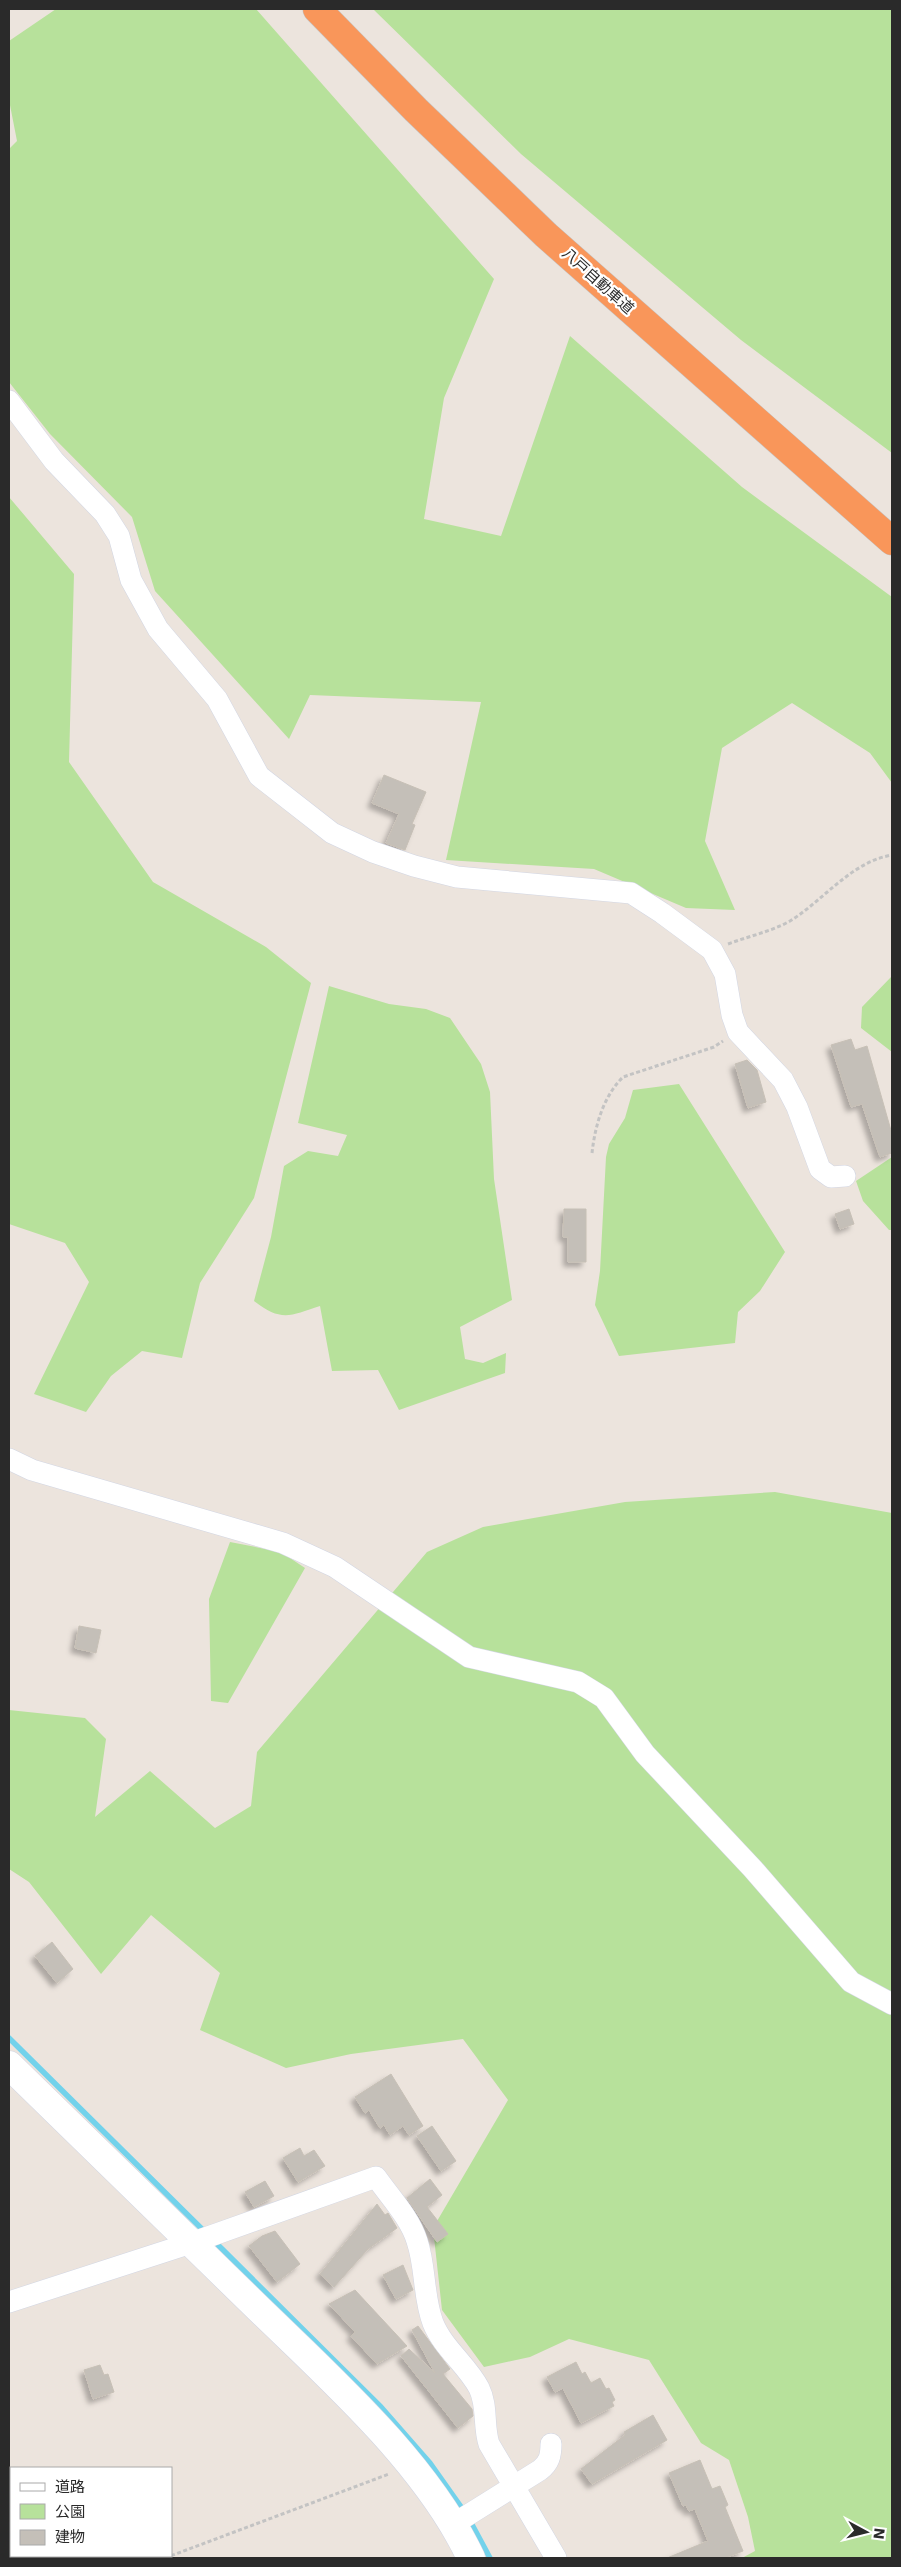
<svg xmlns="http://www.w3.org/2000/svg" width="901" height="2567" font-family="'DejaVu Sans','Noto Sans JP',sans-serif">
<defs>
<filter id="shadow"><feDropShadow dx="-4.5" dy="4.5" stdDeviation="2.5" flood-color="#0004"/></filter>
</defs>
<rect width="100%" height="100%" fill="#ece4dd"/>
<path fill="#b7e19b" d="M 56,9 L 256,9 L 494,279 L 444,398 L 424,519 L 501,536 L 570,336 L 742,487 L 892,597 L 892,783 L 870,753 L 792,703 L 722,748 L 705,841 L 735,910 L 686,908 L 594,869 L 446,860 L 481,702 L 310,695 L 289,739 L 155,591 L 132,517 L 50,434 L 9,382 L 9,149 L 17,141 L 9,100 L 9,41 Z
M 373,9 L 892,9 L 892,453 L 741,340 L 521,154 Z
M 9,497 L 74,574 L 69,762 L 153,882 L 266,947 L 311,983 L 254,1198 L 200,1283 L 182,1358 L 142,1351 L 111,1376 L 86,1412 L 34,1394 L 89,1282 L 65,1243 L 9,1224 Z
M 892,976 L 892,1052 L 861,1028 L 862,1007 Z
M 329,986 L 389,1004 L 426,1009 L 450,1018 L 481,1064 L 490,1092 L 494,1179 L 512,1300 L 460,1327 L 465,1359 L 483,1363 L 506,1353 L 505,1373 L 399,1410 L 378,1370 L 332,1371 L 320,1306 C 290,1316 281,1322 254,1301 L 271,1237 L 284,1166 L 308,1151 L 338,1156 L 347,1135 L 298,1123 Z
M 679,1084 L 785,1252 L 760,1291 L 738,1312 L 735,1343 L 619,1356 L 595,1305 L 600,1271 L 606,1157 L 609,1144 L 625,1118 L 633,1090 Z
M 892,1157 L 892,1230 L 889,1230 L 863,1201 L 856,1181 Z
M 775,1492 L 892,1513 L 892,2558 L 742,2558 L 755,2551 L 748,2517 L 729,2460 L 701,2443 L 649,2360 L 569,2339 L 530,2357 L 484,2367 L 442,2310 L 433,2228 L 508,2100 L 463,2039 L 351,2054 L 286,2068 L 200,2030 L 220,1973 L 151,1915 L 101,1974 L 29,1882 L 9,1869 L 9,1710 L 85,1718 L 106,1739 L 95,1817 L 150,1771 L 215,1828 L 251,1806 L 257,1752 L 427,1552 L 483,1527 L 625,1502 Z
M 230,1542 L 281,1552 L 305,1568 L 228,1703 L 211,1701 L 209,1599 Z"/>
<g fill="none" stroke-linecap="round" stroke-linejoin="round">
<path stroke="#72d2eb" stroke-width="5.5" d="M 9,2038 L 206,2233
M 213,2240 L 381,2407 L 430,2463 L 464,2511
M 469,2519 L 490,2558"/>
</g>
<path fill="#c4bfb8" stroke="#c7c0b6" filter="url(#shadow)" d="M 384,775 L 426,792 L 412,824 L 415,825 L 405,850 L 386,843 L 399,814 L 372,803 Z
M 851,1039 L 855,1050 L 867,1046 L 892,1134 L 892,1153 L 880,1157 L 862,1104 L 851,1107 L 831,1045 Z
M 747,1060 L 757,1070 L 766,1102 L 748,1108 L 735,1064 Z
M 564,1209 L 586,1209 L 586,1262 L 568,1262 L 568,1237 L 563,1237 Z
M 849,1209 L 854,1224 L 840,1229 L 835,1214 Z
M 79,1626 L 101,1630 L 96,1653 L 75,1648 Z
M 52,1942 L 73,1969 L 57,1983 L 35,1956 Z
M 391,2074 L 423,2126 L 409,2135 L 403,2126 L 390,2135 L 384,2125 L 380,2128 L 369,2110 L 365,2113 L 355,2097 Z
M 432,2126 L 456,2161 L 441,2171 L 417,2136 Z
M 300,2148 L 304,2156 L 314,2150 L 325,2166 L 298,2182 L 283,2158 Z
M 430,2179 L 442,2195 L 427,2207 L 448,2234 L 437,2242 L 407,2198 Z
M 265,2181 L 274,2196 L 254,2207 L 245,2192 Z
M 377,2204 L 385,2215 L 388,2213 L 397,2228 L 368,2249 L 334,2287 L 320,2274 Z
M 275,2231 L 300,2264 L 277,2282 L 249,2246 L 262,2236 Z
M 403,2265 L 413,2290 L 396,2299 L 383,2275 Z
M 355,2290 L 407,2346 L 377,2364 L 351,2336 L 355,2332 L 329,2304 Z
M 418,2326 L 450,2369 L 443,2374 L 472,2409 L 473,2416 L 458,2428 L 401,2356 L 409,2349 L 435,2373 L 412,2330 Z
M 576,2362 L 582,2374 L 585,2372 L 591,2383 L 600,2378 L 606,2389 L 609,2388 L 615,2400 L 612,2402 L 614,2406 L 581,2423 L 563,2388 L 555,2392 L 547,2377 Z
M 100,2365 L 104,2375 L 108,2374 L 114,2392 L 93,2399 L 84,2370 Z
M 653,2415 L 667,2440 L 592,2484 L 581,2469 L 625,2435 L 624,2432 Z
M 700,2460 L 712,2489 L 720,2486 L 728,2505 L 725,2507 L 743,2551 L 725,2558 L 667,2558 L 708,2541 L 695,2509 L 689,2511 L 686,2505 L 683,2506 L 669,2473 Z"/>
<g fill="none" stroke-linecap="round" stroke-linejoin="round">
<g stroke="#d2d6e3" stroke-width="22">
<path id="street" d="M 9,401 L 54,461 L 105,514 L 119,536 L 131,580 L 158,629 L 217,699 L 259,776 L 332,833 L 373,852 L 414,866 L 457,877 L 631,893 L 662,913 L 712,950 L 725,974 L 732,1015 L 738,1032 L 783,1080 L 797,1107 L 820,1169 L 831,1177 L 845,1176
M 9,1459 L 32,1470 L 283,1543 L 335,1567 L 469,1657 L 578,1682 L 604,1698 L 645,1754 L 753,1869 L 851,1982 L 892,2004
M 9,2302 L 191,2243 L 376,2177 C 390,2197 410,2218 417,2241 C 426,2267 423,2297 433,2323 C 443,2348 467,2365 479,2388 C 488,2406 483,2426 489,2444 L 556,2558
M 452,2525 L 540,2470 C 549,2463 551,2456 551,2444"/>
</g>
<g stroke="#d2d6e3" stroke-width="29">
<path id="secondary" d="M 9,2065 C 92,2146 175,2227 258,2308 C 332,2380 427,2464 471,2558"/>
</g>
<g stroke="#c3c3c3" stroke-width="29">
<path id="highway" d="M 317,9 L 416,110 L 546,235 L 892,541"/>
</g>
<path stroke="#c3c3c3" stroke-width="3" stroke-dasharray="4 2.5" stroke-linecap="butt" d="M 728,944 C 749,936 770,932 790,921 C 824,900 851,862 892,855
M 592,1153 C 595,1126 603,1097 623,1077 L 714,1047 L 723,1041
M 165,2558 L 389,2474"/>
<use href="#street" stroke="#fff" stroke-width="21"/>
<use href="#secondary" stroke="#fff" stroke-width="28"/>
<use href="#highway" stroke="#f9965a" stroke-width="28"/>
</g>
<g text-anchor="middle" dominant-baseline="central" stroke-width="4.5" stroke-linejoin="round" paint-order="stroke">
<g font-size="15" fill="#2a2a2a" stroke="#fff">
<text transform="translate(598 281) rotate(42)">八戸自動車道</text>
</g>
</g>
<rect width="901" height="2567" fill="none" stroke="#2a2a2a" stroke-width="20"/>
<rect x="10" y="2467" width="162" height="90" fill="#ffffff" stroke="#aaaaaa"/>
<rect x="20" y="2483" width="25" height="8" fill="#ffffff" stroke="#aaaaaa"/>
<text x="55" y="2492" font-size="15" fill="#2a2a2a">道路</text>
<rect x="20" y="2504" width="25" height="15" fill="#b7e19b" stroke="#aaaaaa"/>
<text x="55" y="2517" font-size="15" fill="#2a2a2a">公園</text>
<rect x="20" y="2530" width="25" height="15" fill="#c4bfb8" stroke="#aaaaaa"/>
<text x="55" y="2542" font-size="15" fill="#2a2a2a">建物</text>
<g transform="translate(866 2532) rotate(97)" stroke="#ffffff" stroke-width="4" paint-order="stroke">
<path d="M0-4L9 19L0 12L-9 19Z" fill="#2a2a2a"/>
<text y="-8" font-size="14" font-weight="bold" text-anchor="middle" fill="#2a2a2a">N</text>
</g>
</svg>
